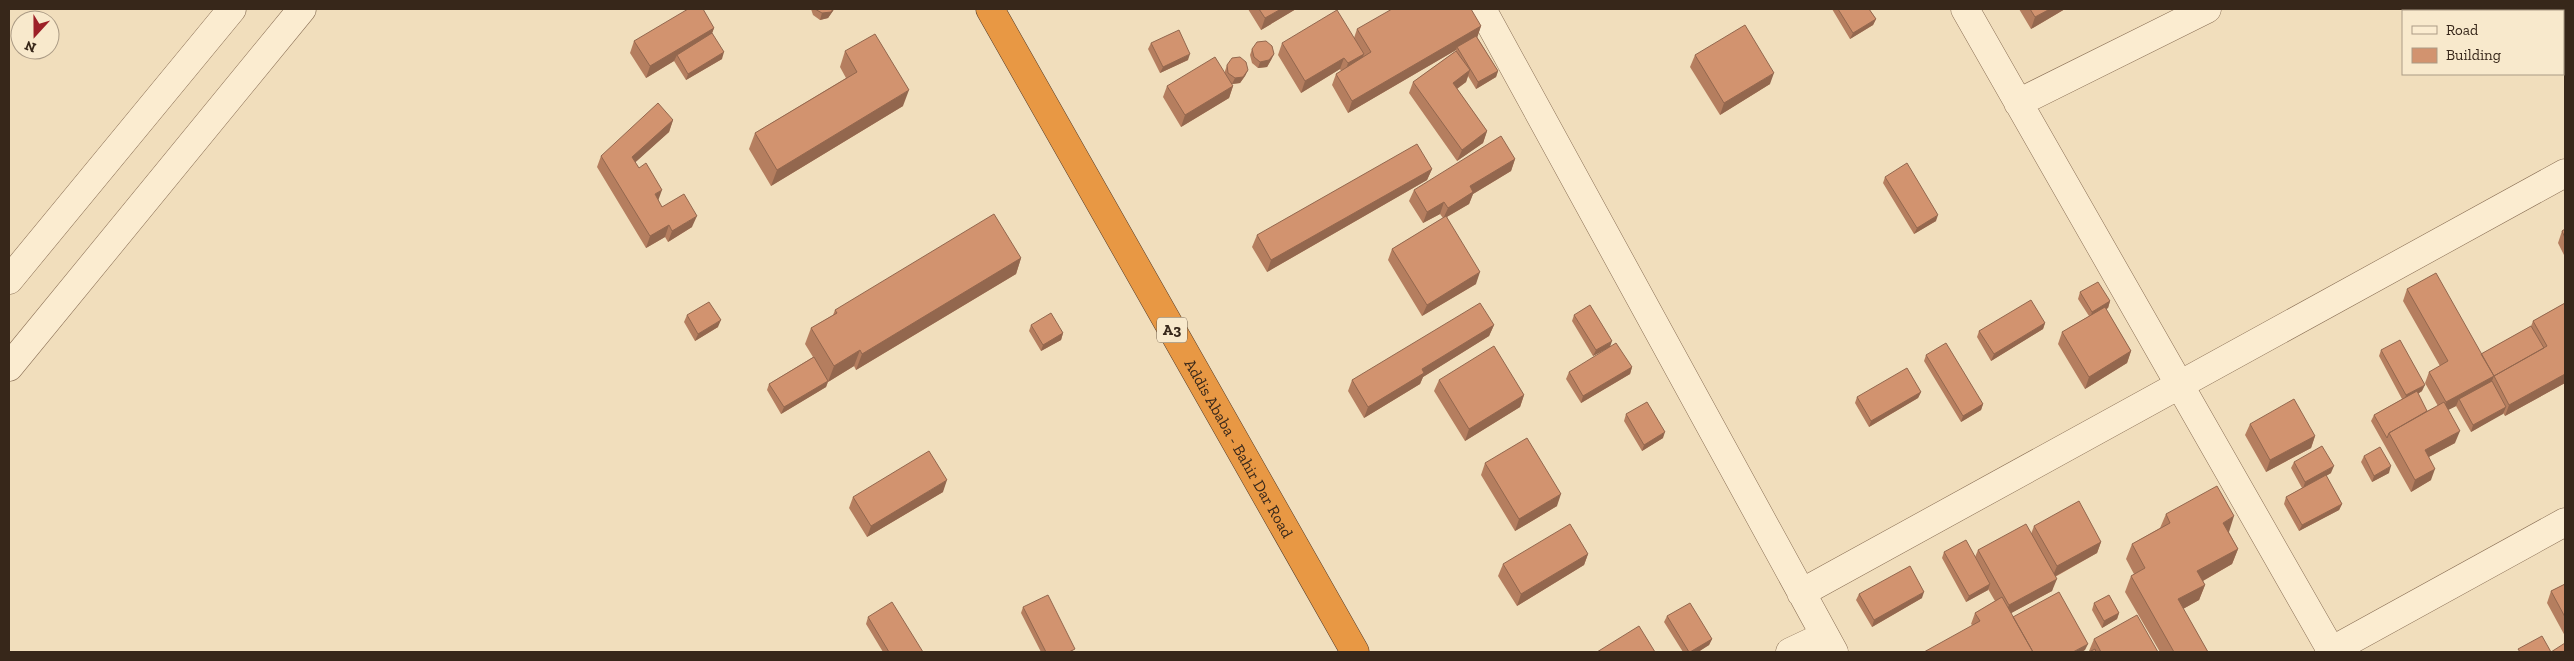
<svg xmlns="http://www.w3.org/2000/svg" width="2574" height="661" font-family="'Zilla Slab',serif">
<rect width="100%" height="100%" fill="#f1debc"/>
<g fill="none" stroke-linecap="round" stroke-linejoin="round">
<g stroke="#896e54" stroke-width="29">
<path id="minor" d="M 1482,9 L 1834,652
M 1965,9 L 2332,652
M 2018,103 L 2207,9
M 9,280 L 232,9
M 9,367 L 302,9
M 1801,593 L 2565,173
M 1790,652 L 1824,636
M 2329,652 L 2565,522"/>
</g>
<g stroke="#563c29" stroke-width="29">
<g id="highway">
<path id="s1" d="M 990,9 L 1355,652"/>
</g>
</g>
<use href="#minor" stroke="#fbecd0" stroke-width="28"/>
<use href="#highway" stroke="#e89844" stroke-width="28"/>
</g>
<path fill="#b57e5f" d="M 811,9 L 834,9 L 828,18 L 820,20 L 813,15 Z
M 1248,9 L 1296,9 L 1261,30 Z
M 1832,9 L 1869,9 L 1876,19 L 1873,25 L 1850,39 Z
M 2019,9 L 2065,9 L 2031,29 Z
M 1481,26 L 1477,37 L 1498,71 L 1496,77 L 1476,89 L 1468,76 L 1466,82 L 1457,89 L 1487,131 L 1483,143 L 1457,161 L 1409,93 L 1413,82 L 1456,51 L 1456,50 L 1348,113 L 1332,85 L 1336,74 L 1341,71 L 1340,69 L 1301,93 L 1278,55 L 1282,43 L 1354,38 L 1357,29 Z
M 714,28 L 712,33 L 722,59 L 686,80 L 674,61 L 646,78 L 630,53 L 634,41 Z
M 1151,43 L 1188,60 L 1160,73 L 1148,49 Z
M 1252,49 L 1274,54 L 1271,60 L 1267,67 L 1258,68 L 1252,63 L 1250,55 Z
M 845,51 L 903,106 L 771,186 L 749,149 L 755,133 L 846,78 L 840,67 Z
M 1695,55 L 1770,84 L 1720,115 L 1690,67 Z
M 1227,65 L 1248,70 L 1245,76 L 1240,83 L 1232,84 L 1231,83 L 1233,86 L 1229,98 L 1181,127 L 1163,97 L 1167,86 L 1225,73 L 1225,71 Z
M 673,120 L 669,132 L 635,162 L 662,207 L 692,227 L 668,242 L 665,237 L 646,248 L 597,167 L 601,156 Z
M 1515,159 L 1511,171 L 1473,194 L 1469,204 L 1447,217 L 1476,284 L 1422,316 L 1388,260 L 1392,249 L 1443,218 L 1440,214 L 1423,223 L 1409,201 L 1414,190 Z
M 1432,169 L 1427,180 L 1267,272 L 1252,247 L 1257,235 Z
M 1885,177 L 1936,221 L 1914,234 L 1883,183 Z
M 2565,229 L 2565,257 L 2558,243 L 2562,231 Z
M 1021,258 L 1016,274 L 856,370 L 854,366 L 828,382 L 826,387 L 781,414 L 767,390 L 769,384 L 813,357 L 805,344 L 811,328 L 833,315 L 835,310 Z
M 2407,289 L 2481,354 L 2531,326 L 2533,321 L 2565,303 L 2565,383 L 2505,416 L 2503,413 L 2471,432 L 2456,406 L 2448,410 L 2455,443 L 2429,457 L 2431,480 L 2411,492 L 2371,421 L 2374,415 L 2402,399 L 2379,356 L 2381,350 L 2422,391 L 2418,394 L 2427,411 L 2438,406 L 2425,383 L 2429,372 L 2440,366 L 2403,301 Z
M 2080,292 L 2110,301 L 2108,308 L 2106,309 L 2131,351 L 2127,363 L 2085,389 L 2058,344 L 2062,332 L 2089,316 L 2078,299 Z
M 687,315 L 718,327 L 695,341 L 684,322 Z
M 1574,315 L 1610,347 L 1593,356 L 1572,321 Z
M 2045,323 L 2043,329 L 1991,361 L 1977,337 L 1979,331 Z
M 1031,325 L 1063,333 L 1061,340 L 1041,351 L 1029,331 Z
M 1494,325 L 1489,336 L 1423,377 L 1420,384 L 1364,418 L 1348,391 L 1352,380 Z
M 1926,355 L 1983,404 L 1981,410 L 1961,422 L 1924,361 Z
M 1632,367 L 1630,374 L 1581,403 L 1566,379 L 1569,372 Z
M 1439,380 L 1524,395 L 1520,407 L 1465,441 L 1434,391 Z
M 1921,392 L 1918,398 L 1869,427 L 1855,403 L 1857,397 Z
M 1626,414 L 1663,438 L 1642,451 L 1624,421 Z
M 2250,424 L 2315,436 L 2311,448 L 2266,472 L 2245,435 Z
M 2364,456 L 2389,473 L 2372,482 L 2361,462 Z
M 2294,462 L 2331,473 L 2326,476 L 2342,504 L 2339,510 L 2299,531 L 2284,504 L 2286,497 L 2302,488 L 2291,468 Z
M 1485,463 L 1557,506 L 1515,531 L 1481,475 Z
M 943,492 L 867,537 L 849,508 L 853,497 Z
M 2166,514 L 2229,532 L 2238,549 L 2232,564 L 2203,581 L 2205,585 L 2199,600 L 2183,609 L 2208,652 L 2160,652 L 2125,592 L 2131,576 L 2134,574 L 2126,559 L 2132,544 L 2160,528 Z
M 2034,526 L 2101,542 L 2097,553 L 2055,577 L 2052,591 L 2011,613 L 2013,617 L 2085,650 L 1972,625 L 1971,624 L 1975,613 L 1995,601 L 1988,589 L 1988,590 L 1966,602 L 1942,558 L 1944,552 L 1975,557 L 1978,550 L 2031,534 Z
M 1588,554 L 1584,565 L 1517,606 L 1498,576 L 1503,564 Z
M 2565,584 L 2565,636 L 2547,603 L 2551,591 Z
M 1859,594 L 1922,598 L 1872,627 L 1856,600 Z
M 2094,603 L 2119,613 L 2117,619 L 2102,628 L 2092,610 Z
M 1023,607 L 1074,652 L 1041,652 L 1021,613 Z
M 1667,616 L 1712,639 L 1709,645 L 1698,652 L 1683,652 L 1664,622 Z
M 868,617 L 923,652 L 883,652 L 866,624 Z
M 2094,639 L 2158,652 L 2089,652 L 2090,652 L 2089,651 Z"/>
<path fill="#93674e" d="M 833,9 L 834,9 L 833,11 L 828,18 L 820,20 L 822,13 Z
M 1281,9 L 1296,9 L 1261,30 L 1265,18 Z
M 2050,9 L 2065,9 L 2031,29 L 2035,17 Z
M 1876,19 L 1873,25 L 1850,39 L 1853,33 Z
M 1481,26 L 1477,38 L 1457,47 L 1456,50 L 1348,113 L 1352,101 Z
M 714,28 L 710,39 L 677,55 L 674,61 L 646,78 L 650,66 Z
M 724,52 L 722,59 L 686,80 L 688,74 Z
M 1190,54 L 1188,60 L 1160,73 L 1163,67 Z
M 1274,54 L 1271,60 L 1267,67 L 1258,68 L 1260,62 Z
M 1364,54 L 1359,65 L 1344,75 L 1348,63 Z
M 1344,58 L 1340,69 L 1301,93 L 1305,81 Z
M 1248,70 L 1245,76 L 1240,83 L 1232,84 L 1235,78 Z
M 1470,70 L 1466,82 L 1448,95 L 1453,83 Z
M 1498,71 L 1496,77 L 1476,89 L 1478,82 Z
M 1774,73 L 1770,84 L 1720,115 L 1724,103 Z
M 1233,86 L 1229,98 L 1181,127 L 1185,115 Z
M 909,90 L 903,106 L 771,186 L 777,170 Z
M 673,120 L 669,132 L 628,169 L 632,157 Z
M 1487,131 L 1483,143 L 1457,161 L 1462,150 Z
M 1515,159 L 1511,171 L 1473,194 L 1469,204 L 1443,219 L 1448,208 L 1470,186 Z
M 1432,169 L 1427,180 L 1267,272 L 1271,260 Z
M 662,190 L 658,201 L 655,194 Z
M 1444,202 L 1440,214 L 1423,223 L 1427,212 Z
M 1938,215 L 1936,221 L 1914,234 L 1917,228 Z
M 697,216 L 692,227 L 668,242 L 672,231 Z
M 669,225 L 665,237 L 646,248 L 650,236 Z
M 1021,258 L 1016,274 L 856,370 L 862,354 Z
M 1480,272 L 1476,284 L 1422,316 L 1427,305 Z
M 2110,301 L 2108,308 L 2090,318 L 2092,312 Z
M 721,320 L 718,327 L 695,341 L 698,334 Z
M 2045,323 L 2043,329 L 1991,361 L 1994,354 Z
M 1494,325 L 1489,336 L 1423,377 L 1420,384 L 1364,418 L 1368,407 L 1422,369 Z
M 1063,333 L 1061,340 L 1041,351 L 1043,345 Z
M 1612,341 L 1610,347 L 1593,356 L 1596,350 Z
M 860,350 L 854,366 L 828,382 L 834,366 Z
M 2131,351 L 2127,363 L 2085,389 L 2089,377 Z
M 1632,367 L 1630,374 L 1581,403 L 1583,396 Z
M 2565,374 L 2565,383 L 2505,416 L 2509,405 Z
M 2494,376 L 2489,388 L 2459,399 L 2456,406 L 2442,413 L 2446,402 Z
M 828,381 L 826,387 L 781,414 L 784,407 Z
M 2425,385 L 2422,391 L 2404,402 L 2406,395 Z
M 1921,392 L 1918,398 L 1869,427 L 1871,421 Z
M 1524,395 L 1520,407 L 1465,441 L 1469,429 Z
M 1983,404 L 1981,410 L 1961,422 L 1963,416 Z
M 2506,407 L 2503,414 L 2471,432 L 2473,425 Z
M 2460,431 L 2455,443 L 2421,461 L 2425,450 Z
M 1665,432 L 1663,438 L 1642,451 L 1644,445 Z
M 2315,436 L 2311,448 L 2266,472 L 2270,460 Z
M 2334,466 L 2331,473 L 2303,489 L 2305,482 Z
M 2391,466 L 2389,473 L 2372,482 L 2374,476 Z
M 2435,469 L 2431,480 L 2411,492 L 2415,480 Z
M 947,480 L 943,492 L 867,537 L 871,526 Z
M 1561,494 L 1557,506 L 1515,531 L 1519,519 Z
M 2342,504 L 2339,510 L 2299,531 L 2302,525 Z
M 2234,516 L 2229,532 L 2217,538 L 2223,523 Z
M 2101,542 L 2097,553 L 2052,578 L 2057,566 Z
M 2238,549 L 2232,564 L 2192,587 L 2197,571 Z
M 1588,554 L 1584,565 L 1517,606 L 1521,594 Z
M 2057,579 L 2052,591 L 2004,617 L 2009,605 Z
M 1990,584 L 1988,590 L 1966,602 L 1969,596 Z
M 2205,585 L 2199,600 L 2172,615 L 2178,599 Z
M 1924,592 L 1922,598 L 1872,627 L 1874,620 Z
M 2119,613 L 2117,619 L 2102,628 L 2104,621 Z
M 1712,639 L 1709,645 L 1698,652 L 1690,652 Z
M 2088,644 L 2085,650 L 2082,652 L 2073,652 Z"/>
<path fill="#d2936f" stroke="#93674e" d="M 688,9 L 703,9 L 714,28 L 650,66 L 634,41 Z
M 815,9 L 833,9 L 831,12 L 822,13 Z
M 1259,9 L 1281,9 L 1265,18 Z
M 1392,9 L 1471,9 L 1481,26 L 1352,101 L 1336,74 L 1371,52 L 1357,29 Z
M 1838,9 L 1869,9 L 1876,19 L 1853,33 Z
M 2030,9 L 2050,9 L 2035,17 Z
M 1337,10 L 1364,54 L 1348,63 L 1344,58 L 1305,81 L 1282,43 Z
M 1745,25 L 1774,73 L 1724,103 L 1695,55 Z
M 1179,30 L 1190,54 L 1163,67 L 1151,43 Z
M 712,33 L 724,52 L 688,74 L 677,55 Z
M 875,34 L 909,90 L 777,170 L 755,133 L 857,72 L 845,51 Z
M 1476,36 L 1498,71 L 1478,82 L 1457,47 Z
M 1266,41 L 1272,46 L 1274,54 L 1269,60 L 1260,62 L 1254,57 L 1252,49 L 1257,42 Z
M 1456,51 L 1470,70 L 1453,83 L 1487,131 L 1462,150 L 1413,82 Z
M 1215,57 L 1233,86 L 1185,115 L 1167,86 Z
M 1240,57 L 1246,62 L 1248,70 L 1243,77 L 1235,78 L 1228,73 L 1227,65 L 1232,58 Z
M 658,103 L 673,120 L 632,157 L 639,168 L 646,163 L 662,190 L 655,194 L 662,207 L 684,194 L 697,216 L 672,231 L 669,225 L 650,236 L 601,156 Z
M 1501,136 L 1515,159 L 1470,186 L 1473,192 L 1448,208 L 1444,202 L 1427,212 L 1414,190 Z
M 1417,144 L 1432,169 L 1271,260 L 1257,235 Z
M 1907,163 L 1938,215 L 1917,228 L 1885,177 Z
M 994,214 L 1021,258 L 862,354 L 860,350 L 834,366 L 811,328 L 837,313 L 835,310 Z
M 1446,216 L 1480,272 L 1427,305 L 1392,249 Z
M 2565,229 L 2565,238 L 2562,231 Z
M 2436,273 L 2494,376 L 2547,346 L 2533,321 L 2565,303 L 2565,374 L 2509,405 L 2494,376 L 2446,402 L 2429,372 L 2448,361 L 2407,289 Z
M 2098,282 L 2110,301 L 2092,312 L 2080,292 Z
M 2031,300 L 2045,323 L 1994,354 L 1979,331 Z
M 709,302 L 721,320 L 698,334 L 687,315 Z
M 1480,303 L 1494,325 L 1422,369 L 1424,373 L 1368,407 L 1352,380 Z
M 1590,305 L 1612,341 L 1596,350 L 1574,315 Z
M 2105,307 L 2131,351 L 2089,377 L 2062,332 Z
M 1051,313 L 1063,333 L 1043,345 L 1031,325 Z
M 2531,326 L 2544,348 L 2494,376 L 2481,354 Z
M 2400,340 L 2425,385 L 2406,395 L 2381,350 Z
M 1616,343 L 1632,367 L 1583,396 L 1569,372 Z
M 1946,343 L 1983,404 L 1963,416 L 1926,355 Z
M 1494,346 L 1524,395 L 1469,429 L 1439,380 Z
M 814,357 L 828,381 L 784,407 L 769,384 Z
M 1907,368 L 1921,392 L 1871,421 L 1857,397 Z
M 2492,381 L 2506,407 L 2473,425 L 2459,399 Z
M 2417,391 L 2427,411 L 2389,433 L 2387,438 L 2374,415 Z
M 2294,399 L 2315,436 L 2270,460 L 2250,424 Z
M 1647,402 L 1665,432 L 1644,445 L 1626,414 Z
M 2444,402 L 2460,431 L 2425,450 L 2435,469 L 2415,480 L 2389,433 Z
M 1527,438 L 1561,494 L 1519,519 L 1485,463 Z
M 2322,446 L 2334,466 L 2305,482 L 2294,462 Z
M 2380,447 L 2391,466 L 2374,476 L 2364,456 Z
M 929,451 L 947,480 L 871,526 L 853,497 Z
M 2326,475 L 2342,504 L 2302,525 L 2286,497 Z
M 2217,486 L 2234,516 L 2223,523 L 2238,549 L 2197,571 L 2205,585 L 2178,599 L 2208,652 L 2174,652 L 2131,576 L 2145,568 L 2132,544 L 2170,523 L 2166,514 Z
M 2079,501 L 2101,542 L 2057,566 L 2034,526 Z
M 1570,524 L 1588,554 L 1521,594 L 1503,564 Z
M 2026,524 L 2057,579 L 2009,605 L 1978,550 Z
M 1966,540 L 1990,584 L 1969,596 L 1944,552 Z
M 1910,566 L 1924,592 L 1874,620 L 1859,594 Z
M 2565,584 L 2565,617 L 2551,591 Z
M 2059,592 L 2088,644 L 2073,652 L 2033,652 L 2013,617 Z
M 1048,595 L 1075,649 L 1069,652 L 1046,652 L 1023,607 Z
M 2109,595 L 2119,613 L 2104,621 L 2094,603 Z
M 2002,597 L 2033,652 L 1924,652 L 1980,621 L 1975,613 Z
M 892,602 L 923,652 L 889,652 L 868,617 Z
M 1690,603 L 1712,639 L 1690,652 L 1689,652 L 1667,616 Z
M 2137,615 L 2158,652 L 2101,652 L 2094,639 Z
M 1639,626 L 1655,652 L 1597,652 Z
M 2542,636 L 2551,652 L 2565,643 L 2565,652 L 2520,652 L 2518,649 Z
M 2095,649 L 2096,652 L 2089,652 Z"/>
<g text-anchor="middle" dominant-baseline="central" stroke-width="5" stroke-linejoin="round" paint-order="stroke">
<rect fill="#f8e9cc" stroke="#71614f" stroke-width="1" x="1157" y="317.5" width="30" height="25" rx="4"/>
<g font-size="15" font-weight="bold" fill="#37271a">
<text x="1172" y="330">A3</text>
</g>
<g font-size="16" fill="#37271a" stroke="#f8e9cc">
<text stroke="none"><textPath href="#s1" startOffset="505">Addis Ababa - Bahir Dar Road</textPath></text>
</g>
</g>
<rect width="2574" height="661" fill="none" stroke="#37271a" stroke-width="20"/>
<rect x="2402" y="10" width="162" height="65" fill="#f8e9cc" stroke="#ab9b85"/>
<rect x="2412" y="26" width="25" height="8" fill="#fbecd0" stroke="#ab9b85"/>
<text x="2446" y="35" font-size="15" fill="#37271a">Road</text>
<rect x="2412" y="48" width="25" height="15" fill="#d2936f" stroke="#ab9b85"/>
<text x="2446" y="60" font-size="15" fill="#37271a">Building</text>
<g transform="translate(35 35) rotate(201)"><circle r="24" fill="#f8e9cc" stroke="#ab9b85"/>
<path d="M0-4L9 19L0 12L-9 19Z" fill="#9d2027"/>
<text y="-8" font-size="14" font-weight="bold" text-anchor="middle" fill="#37271a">N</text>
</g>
</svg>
